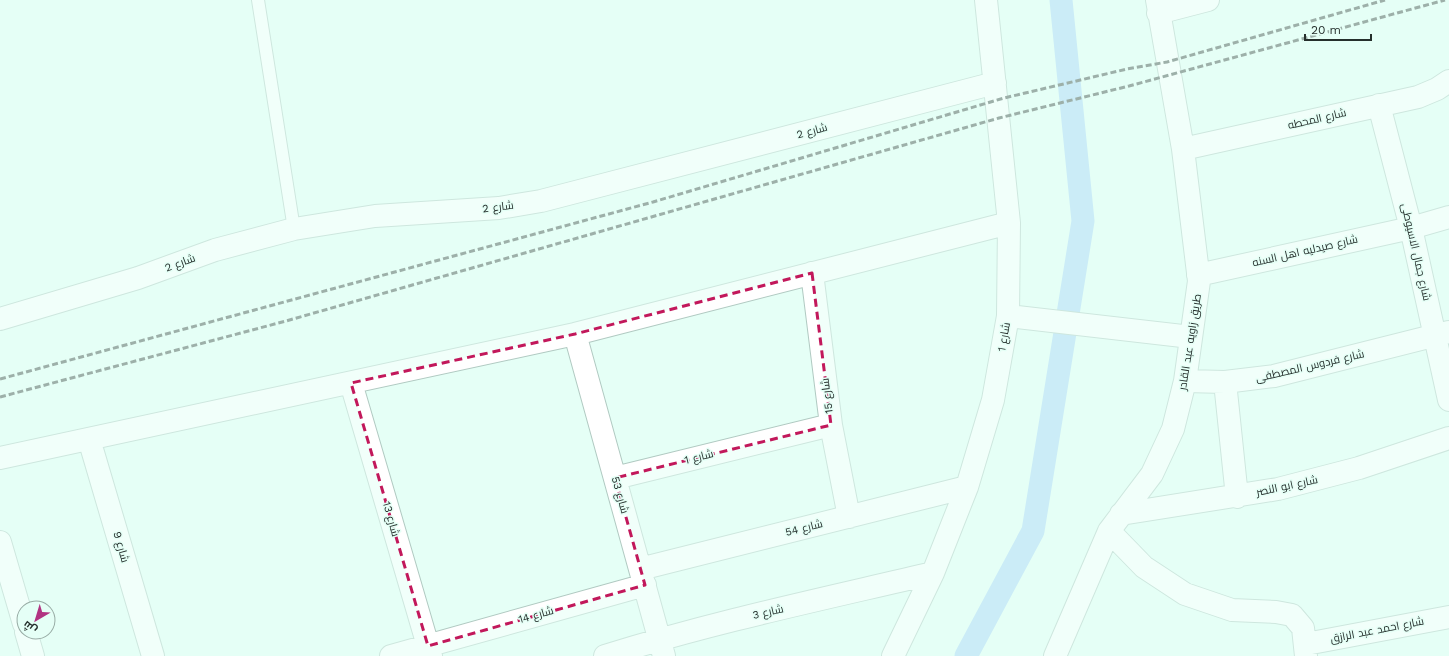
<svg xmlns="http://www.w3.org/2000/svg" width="1449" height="656" font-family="'Work Sans',Cairo,sans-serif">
<rect width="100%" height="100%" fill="#e5fff6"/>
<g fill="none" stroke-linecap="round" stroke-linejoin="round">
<path stroke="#abd6f8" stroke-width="23" d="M 966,656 L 1033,531 L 1083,221 L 1061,0"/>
<g stroke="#b1cac2" stroke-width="14">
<path id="service" d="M 258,0 L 294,229"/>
</g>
<g stroke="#b1cac2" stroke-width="24">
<path id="minor" d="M 1158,13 L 1208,0
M 1379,105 L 1411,228 L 1449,400
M 1183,149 L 1418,97 L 1437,89 L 1449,81
M 812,273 L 831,425 L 849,517
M 1198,275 L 1411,228 L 1449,217
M 1008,316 L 1191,337
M 0,319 L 138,278 L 215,250 L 294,229 L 375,216 L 499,208 L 541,201 L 995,83
M 575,334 L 664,656
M 1185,381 L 1225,382 L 1274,376 L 1449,332
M 1225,382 L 1237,497
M 351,383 L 431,656
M 89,439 L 153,656
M 0,458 L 575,334 L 1009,223
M 615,478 L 831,425
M 1121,514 L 1278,489 L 1359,468 L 1449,438
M 1109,531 L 1144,567 L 1185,594 L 1232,610 L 1276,612 L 1292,615 L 1303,628 L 1306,656
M 0,542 L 24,624
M 640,569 L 967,487
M 26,632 L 33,656
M 1306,644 L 1449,617
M 391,656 L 645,585
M 605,656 C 713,622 823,599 933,573
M 893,656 L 933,573 L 967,487 L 993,400 L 1008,316 L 1009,223 L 986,0
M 1055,656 L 1109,531 L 1152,474 L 1173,429 L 1185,381 L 1199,281 L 1183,149 L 1157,0"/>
</g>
<use href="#service" stroke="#fff" stroke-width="12"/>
<use href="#minor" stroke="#fff" stroke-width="22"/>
<path stroke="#45514d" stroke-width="3" stroke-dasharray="6 3" stroke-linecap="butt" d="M 0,379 L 653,202 L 1004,98 L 1127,69 L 1167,62 L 1385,0
M 0,397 L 286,321 L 999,118 L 1129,86 L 1445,0"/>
</g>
<path d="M0 0H1449V656H0ZM 812,273 L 831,425 L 615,478 L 645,585 L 428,646 L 351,383 L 575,334 Z" fill="#e5fff6" fill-opacity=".55" fill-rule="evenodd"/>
<path fill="none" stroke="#c2185b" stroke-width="3" stroke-dasharray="8 5" stroke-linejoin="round" d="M 812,273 L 831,425 L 615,478 L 645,585 L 428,646 L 351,383 L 575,334 Z"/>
<g text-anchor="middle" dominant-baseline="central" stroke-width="3" stroke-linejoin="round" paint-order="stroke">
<g font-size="11" fill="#252f2c" stroke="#e5fff6">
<text transform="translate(1317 119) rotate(-13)">شارع المحطه</text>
<text transform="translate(812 131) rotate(-15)">شارع 2</text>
<text transform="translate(498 207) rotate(-7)">شارع 2</text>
<text transform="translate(1305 251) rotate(-13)">شارع صيدليه اهل السنه</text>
<text transform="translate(1416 252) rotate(77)">شارع جمال الاسيوطى</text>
<text transform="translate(180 263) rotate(-20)">شارع 2</text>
<text transform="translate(1004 337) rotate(-80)">شارع 1</text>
<text transform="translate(1190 342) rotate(-81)">طريق زاويه عبد القادر</text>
<text transform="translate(1310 366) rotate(-13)">شارع فردوس المصطفى</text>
<text transform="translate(827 396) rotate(-97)">شارع 15</text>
<text transform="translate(699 457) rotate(-14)">شارع 1</text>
<text transform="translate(1287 486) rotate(-12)">شارع ابو النصر</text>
<text transform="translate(620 495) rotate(74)">شارع 53</text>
<text transform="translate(391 519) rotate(74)">شارع 13</text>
<text transform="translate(804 528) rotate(-14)">شارع 54</text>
<text transform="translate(121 547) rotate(74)">شارع 9</text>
<text transform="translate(768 612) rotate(-13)">شارع 3</text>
<text transform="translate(536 615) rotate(-16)">شارع 14</text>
<text transform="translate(1377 630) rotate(-11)">شارع احمد عبد الرازق</text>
</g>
</g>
<g transform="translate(36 620) rotate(218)"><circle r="19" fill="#e5fff6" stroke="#98aca5"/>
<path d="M0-3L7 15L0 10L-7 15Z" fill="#b13381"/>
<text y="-6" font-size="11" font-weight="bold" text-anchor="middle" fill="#252f2c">ش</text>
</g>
<path d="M1305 34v6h66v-6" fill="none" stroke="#252f2c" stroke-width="2"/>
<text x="1311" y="34" font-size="12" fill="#252f2c" stroke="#e5fff6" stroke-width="3" paint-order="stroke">20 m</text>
</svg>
